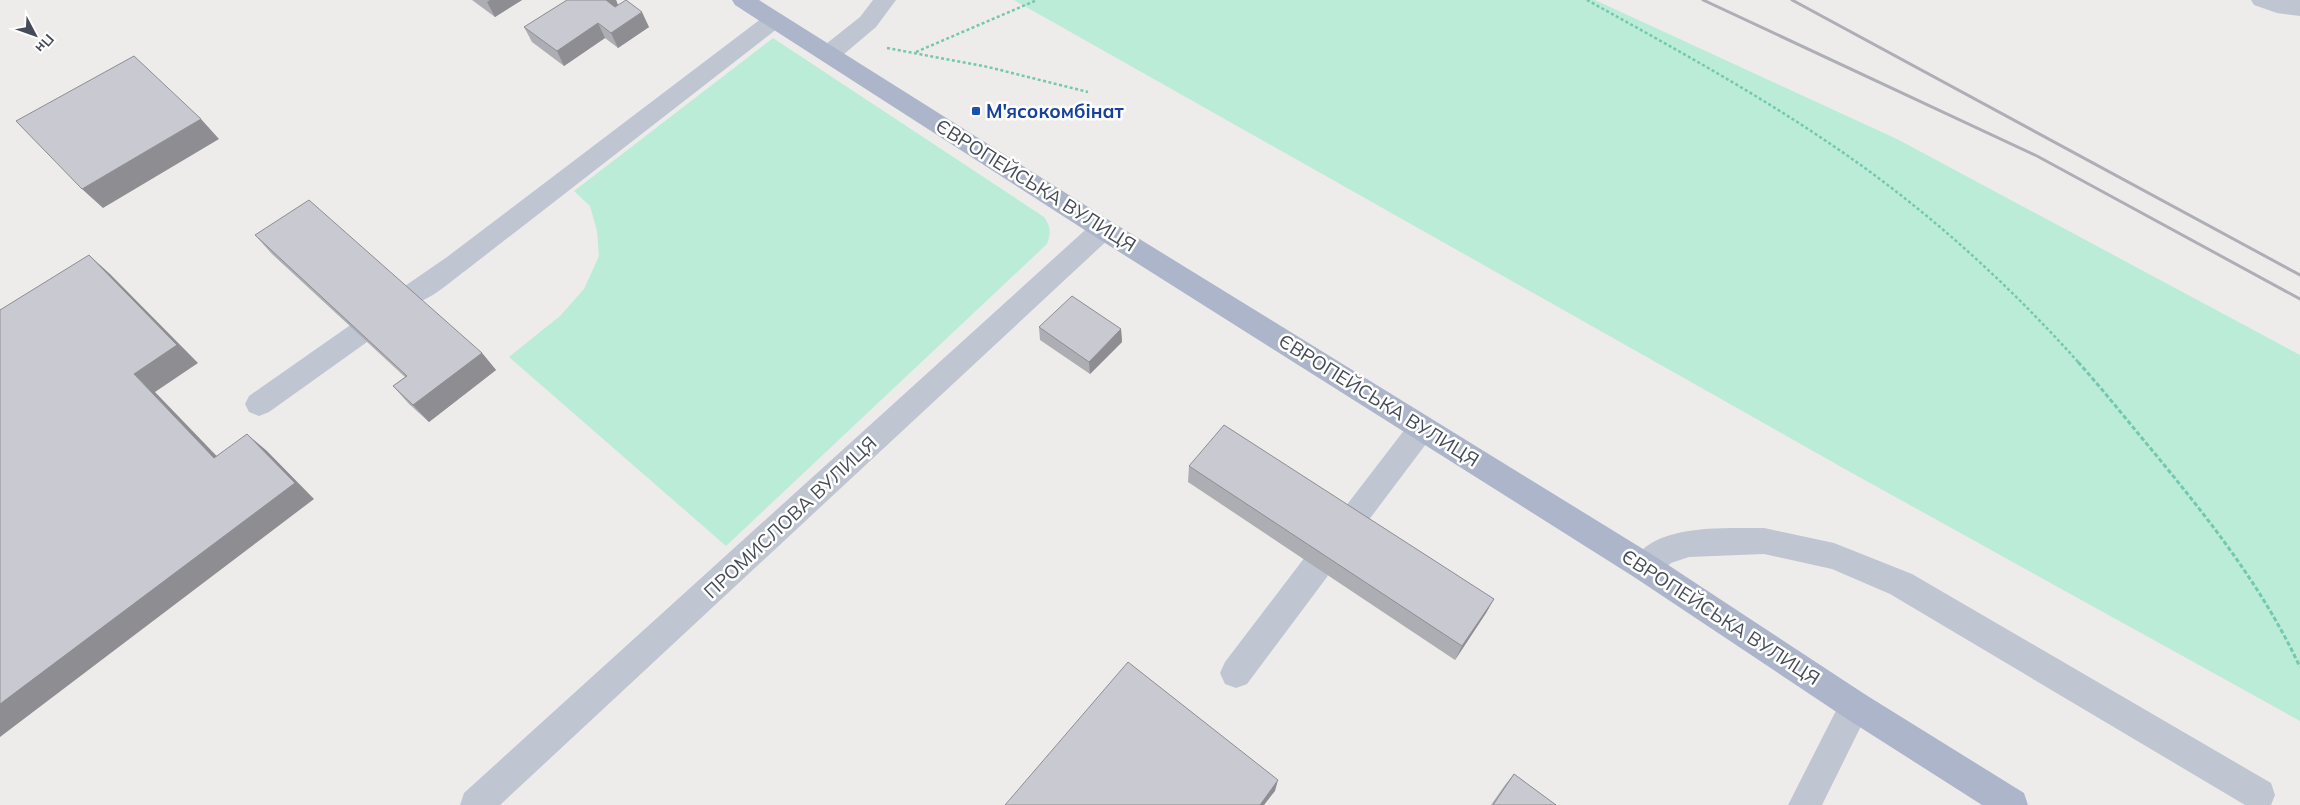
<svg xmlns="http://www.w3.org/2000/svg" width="2300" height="805" font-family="Mulish,sans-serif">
<rect width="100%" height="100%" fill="#eeeceb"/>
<path fill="#baecd7" d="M 1014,0 L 1595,0 L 1899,140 L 2300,355 L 2300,721 L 1852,473 Z
M 773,38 L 1044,217 C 1051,227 1051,232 1047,244 L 726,546 L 509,357 L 560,316 L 584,289 L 599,256 L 597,231 L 590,206 L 574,191 Z"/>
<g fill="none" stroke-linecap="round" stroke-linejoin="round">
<path stroke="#73c8af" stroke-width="2.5" stroke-dasharray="3 2.5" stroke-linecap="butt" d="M 1587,0 C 1668,45 1749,89 1826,141 C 1919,203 2004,279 2079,363
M 887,48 L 988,67 L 1088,92
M 916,52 L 1037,0"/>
<path stroke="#73c8af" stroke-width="3" stroke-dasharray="4.5 2.5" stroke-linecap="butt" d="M 2078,362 C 2105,392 2130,424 2156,455 C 2211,522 2263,588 2300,667"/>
<path fill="#bfc5d1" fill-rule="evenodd" d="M 873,0 L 896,0 L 876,27 L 837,60 L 829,62 L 821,60 L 818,54 L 821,48 L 860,17 Z
M 2251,0 L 2300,0 L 2300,16 L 2277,13 L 2254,5 Z
M 774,12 L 782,15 L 785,20 L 782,25 L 465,271 C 448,283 423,309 402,302 L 398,295 L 402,288 L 447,257 L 766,15 Z
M 1103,219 L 1112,222 L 1116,229 L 1112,236 L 500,805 L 460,805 L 464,793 L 1094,222 Z
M 358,323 L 367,326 L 371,334 L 367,342 L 269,412 L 259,416 L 249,412 L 245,404 L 249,396 L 349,326 Z
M 1422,416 L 1432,420 L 1436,428 L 1432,436 L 1359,533 L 1349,537 L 1339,533 L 1334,524 L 1339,515 L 1412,420 Z
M 1764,528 L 1834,543 L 1912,574 L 2271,783 L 2275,795 L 2271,805 L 2245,805 L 1890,594 L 1832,569 L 1764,554 L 1689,557 L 1671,563 L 1656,577 L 1645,581 L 1634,577 L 1630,567 C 1650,522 1723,529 1764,528 Z
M 1316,553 L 1327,557 L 1331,567 L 1327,577 L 1247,684 L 1236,688 L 1225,684 L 1220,673 L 1225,662 L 1305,557 Z
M 1855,691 L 1866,695 L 1871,706 L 1822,805 L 1788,805 L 1844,695 Z"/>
<path fill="#acb5ca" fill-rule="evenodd" d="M 732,0 L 759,0 L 1112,222 L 1656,557 L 1866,695 L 2024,793 L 2028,805 L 1982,805 L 1844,717 L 1634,577 L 1094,236 L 735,5 Z"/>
<path stroke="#aeafb6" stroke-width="3" d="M 1703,0 L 2037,156 L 2300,299
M 1792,0 L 2300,275"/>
</g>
<path fill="#adadb4" d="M 472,0 L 522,0 L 495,17 Z
M 567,0 L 616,0 L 618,6 L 649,27 L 618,48 L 605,38 L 564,66 L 532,42 L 524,27 Z
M 255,235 L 482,353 L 496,370 L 429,422 L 409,404 L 393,386 L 405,377 L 272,254 Z
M 1039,327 L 1121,329 L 1122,342 L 1090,374 L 1040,340 Z
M 1189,466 L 1494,599 L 1486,613 L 1455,660 L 1188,482 Z
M 1514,774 L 1556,805 L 1491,805 L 1505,785 Z"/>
<path fill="#8d8d92" d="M 490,0 L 522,0 L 495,17 L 487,2 Z
M 606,0 L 616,0 L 618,5 L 617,13 Z
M 642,12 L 649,27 L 618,48 L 611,33 Z
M 598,23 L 605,38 L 564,66 L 557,51 Z
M 201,119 L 219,139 L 103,208 L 82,189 Z
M 89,255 L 110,274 L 198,363 L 155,392 L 234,474 L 214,458 L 134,374 Z
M 1121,329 L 1122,342 L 1090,374 L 1089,362 Z
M 482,353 L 496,370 L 429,422 L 413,405 Z
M 247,434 L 267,451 L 314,499 L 0,737 L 0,704 Z
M 1494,599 L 1486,613 L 1455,660 L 1462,646 Z
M 1278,780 L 1275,791 L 1264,805 L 1260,805 Z"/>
<path fill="#c9c9d1" stroke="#8d8d92" d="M 567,0 L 606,0 L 615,7 L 626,0 L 642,12 L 611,33 L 598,23 L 557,51 L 524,27 Z
M 134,56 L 201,119 L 82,189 L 16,121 Z
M 309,200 L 482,353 L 413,405 L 393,386 L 407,376 L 255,235 Z
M 89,255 L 177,345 L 134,374 L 214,458 L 247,434 L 295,483 L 0,704 L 0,310 Z
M 1072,296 L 1121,329 L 1089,362 L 1039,327 Z
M 1224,425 L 1494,599 L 1462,646 L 1189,466 Z
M 1128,662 L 1278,780 L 1260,805 L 1005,805 Z
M 1514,774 L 1556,805 L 1493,805 Z"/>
<rect fill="#1a4fb4" stroke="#fff" stroke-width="2" x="971" y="106" width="10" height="10" rx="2.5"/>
<g text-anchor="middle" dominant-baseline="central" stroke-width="5" stroke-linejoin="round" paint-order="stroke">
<g font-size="19" font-weight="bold" fill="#164399" stroke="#fff" text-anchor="start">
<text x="986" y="111">М'ясокомбінат</text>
</g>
<g font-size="19" fill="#454b58" stroke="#fff">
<text transform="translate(1036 185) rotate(32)">ЄВРОПЕЙСЬКА ВУЛИЦЯ</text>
<text transform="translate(1379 400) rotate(32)">ЄВРОПЕЙСЬКА ВУЛИЦЯ</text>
<text transform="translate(790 517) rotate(-43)">ПРОМИСЛОВА ВУЛИЦЯ</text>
<text transform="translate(1721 617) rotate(33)">ЄВРОПЕЙСЬКА ВУЛИЦЯ</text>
</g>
</g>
<g transform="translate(35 35) rotate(131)" stroke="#ffffff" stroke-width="4" paint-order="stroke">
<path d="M0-4L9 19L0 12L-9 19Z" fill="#454b58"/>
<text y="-8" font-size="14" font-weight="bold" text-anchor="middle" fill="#454b58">Пн</text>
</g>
</svg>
